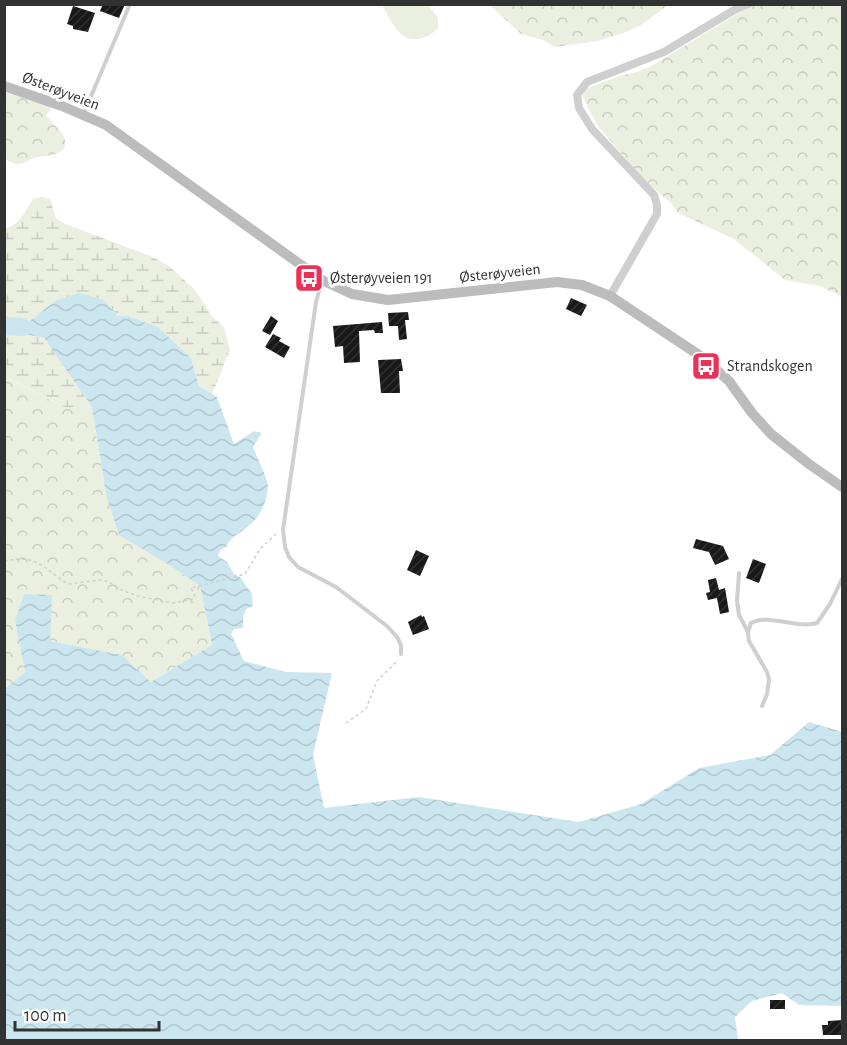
<svg xmlns="http://www.w3.org/2000/svg" width="847" height="1045" font-family="'Alegreya Sans',sans-serif">
<defs>
<pattern id="forest-crowns" width="20" height="18" patternUnits="userSpaceOnUse" patternTransform="scale(1.5)"><rect width="20" height="18" fill="#eaefe0"/><path d="M2 6a3 3 0 1 1 6 0M12 15a3 3 0 1 1 6 0" fill="none" stroke="#c9cdc1"/></pattern>
<pattern id="wetland-marsh" width="20" height="14" patternUnits="userSpaceOnUse" patternTransform="scale(1.5)"><rect width="20" height="14" fill="#eaefe0"/><path d="M1 5h8M5 5V1M11 12h8M15 12V8" fill="none" stroke="#c9cdc1"/></pattern>
<pattern id="water-waves" width="16" height="10" patternUnits="userSpaceOnUse" patternTransform="scale(1.5)"><rect width="16" height="10" fill="#cce6ef"/><path d="M0 5q4-4 8 0t8 0" fill="none" stroke="#b0c6cd"/></pattern>
<pattern id="building-hatch" width="6" height="6" patternUnits="userSpaceOnUse" patternTransform="scale(1.5)"><rect width="6" height="6" fill="#191919"/><path d="M-1 1l2-2M0 6l6-6M5 7l2-2" fill="none" stroke="#323232"/></pattern>
</defs>
<rect width="100%" height="100%" fill="#fff"/>
<path fill="#eaefe0" d="M 382,5 L 428,5 L 438,18 L 438,28 C 433,34 425,38 417,39 C 398,41 390,18 382,5 Z"/>
<path fill="url(#forest-crowns)" d="M 490,5 L 668,5 L 641,25 L 626,32 L 598,41 L 555,47 L 543,40 L 521,34 Z
M 752,5 L 842,5 L 842,297 L 820,286 L 785,280 L 734,239 L 678,213 L 672,204 L 641,177 L 598,126 L 585,102 L 583,95 L 585,89 L 620,76 L 640,71 L 653,65 Z
M 4,92 L 52,107 L 46,115 C 51,122 61,130 64,137 C 71,156 46,155 35,158 C 29,159 25,164 18,164 C 13,164 9,161 5,159 Z
M 4,376 L 64,407 L 92,407 L 106,494 L 166,563 L 200,586 L 212,646 L 151,682 L 122,655 L 50,641 L 15,621 L 25,672 L 5,690 Z"/>
<path fill="url(#wetland-marsh)" d="M 42,197 L 50,199 L 56,218 L 63,223 L 153,257 L 169,266 L 196,291 L 211,315 L 224,328 L 230,350 L 212,394 L 199,386 L 191,358 L 158,327 L 129,316 L 118,316 L 104,300 L 55,301 L 22,327 L 25,334 L 44,338 L 92,407 L 64,407 L 5,376 L 4,228 C 19,227 26,210 33,199 Z"/>
<path fill="url(#water-waves)" d="M 79,293 L 104,300 L 118,316 L 129,316 L 158,327 L 191,358 L 199,386 L 217,397 L 234,444 L 254,431 L 262,433 L 253,447 C 256,456 268,478 268,487 C 267,503 259,519 246,528 C 237,535 232,536 226,547 L 220,550 L 218,556 L 227,562 L 234,574 L 240,577 L 252,594 L 253,606 L 246,609 L 243,617 L 243,628 L 234,629 L 231,634 L 244,661 L 286,672 L 332,673 L 313,755 L 324,808 L 419,797 L 579,822 L 641,804 L 699,768 L 770,755 L 809,722 L 842,732 L 842,1006 L 799,1005 L 782,993 L 752,1001 L 735,1017 L 738,1040 L 5,1040 L 4,690 L 25,672 L 15,621 L 24,594 L 52,595 L 50,641 L 122,655 L 151,682 L 212,645 L 200,586 L 166,563 L 119,535 L 106,494 L 92,407 L 44,338 L 25,334 L 22,327 L 55,301 Z"/>
<g fill="none" stroke-linecap="round" stroke-linejoin="round">
<path stroke="#cce6ef" stroke-width="18" d="M 4,326 L 22,327"/>
</g>
<path fill="url(#building-hatch)" d="M 103,4 L 125,4 L 119,18 L 100,11 Z
M 73,6 L 95,13 L 88,32 L 73,29 L 73,26 L 67,24 Z
M 571,298 L 587,305 L 581,316 L 566,309 Z
M 408,312 L 409,320 L 405,320 L 407,339 L 399,340 L 398,326 L 389,326 L 388,313 Z
M 271,316 L 278,321 L 270,335 L 262,331 Z
M 382,322 L 383,333 L 375,333 L 374,330 L 359,331 L 360,362 L 344,363 L 343,346 L 335,347 L 333,326 Z
M 273,334 L 281,338 L 279,341 L 290,347 L 284,358 L 265,347 Z
M 401,359 L 403,371 L 399,371 L 400,393 L 381,393 L 378,360 Z
M 696,539 L 723,546 L 729,559 L 715,565 L 709,552 L 693,548 Z
M 416,550 L 429,556 L 420,576 L 407,570 Z
M 753,559 L 766,564 L 759,583 L 746,578 Z
M 716,578 L 719,590 L 725,588 L 729,612 L 720,614 L 717,598 L 708,600 L 706,593 L 710,592 L 708,580 Z
M 421,615 L 422,617 L 424,616 L 429,629 L 413,635 L 408,622 Z
M 770,1000 L 785,1000 L 785,1009 L 770,1009 Z
M 843,1020 L 843,1035 L 823,1035 L 822,1025 L 828,1025 L 828,1021 Z"/>
<g fill="none" stroke-linecap="round" stroke-linejoin="round">
<path stroke="#cfcfcf" stroke-width="1.5" stroke-dasharray="3 3" stroke-linecap="butt" d="M 4,561 C 39,554 42,568 68,584 L 101,580 L 109,582 L 119,589 L 138,596 L 173,603 L 193,599 L 195,595 L 191,588 L 245,574 L 260,549 L 277,533
M 346,723 L 366,709 L 377,681 L 398,660"/>
<path stroke="#cfcfcf" stroke-width="4" d="M 84,113 L 130,4
M 322,280 L 316,302 L 283,530 L 285,547 L 289,557 L 298,567 L 336,587 L 387,626 L 397,637 L 401,645 L 401,654
M 739,573 L 737,601 L 739,615 L 748,632 L 749,641 L 767,672 L 769,679 L 767,694 L 762,706
M 748,632 L 751,623 C 768,613 796,629 817,623 L 830,604 L 842,579"/>
<path stroke="#cfcfcf" stroke-width="8" d="M 610,296 L 657,214 L 657,205 L 654,195 L 592,129 L 579,108 L 577,95 L 587,82 L 664,52 L 736,9 L 748,4"/>
<path stroke="#bcbcbc" stroke-width="10" d="M 4,86 L 62,106 L 106,125 L 322,280 L 352,294 L 388,300 L 557,282 L 582,285 L 610,296 L 702,357 L 729,381 L 752,413 L 771,434 L 809,464 L 842,487"/>
</g>
<defs>
<g id="bus-square" transform="scale(1.5)"><rect x="-9" y="-9" width="18" height="18" rx="4" fill="#ec3158" stroke="#fff"/><path d="M-5-6H5V4H4V6H2V4H-2V6H-4V4H-5ZM-3.5-4V0h7V-4ZM-3.5 1.2v1.5H-2V1.2ZM2 1.2v1.5H3.5V1.2Z" fill="#fff"/></g>
</defs>
<g fill-rule="evenodd">
<use href="#bus-square" x="309" y="278"/>
<use href="#bus-square" x="706" y="366"/>
</g>
<g text-anchor="middle" dominant-baseline="central" stroke-width="6" stroke-linejoin="round" paint-order="stroke">
<g font-size="16" fill="#323232" stroke="#fff">
<text transform="translate(61 91) rotate(21)">Østerøyveien</text>
<text transform="translate(500 273) rotate(-6)">Østerøyveien</text>
</g>
<g font-size="16" fill="#323232" stroke="#fff" text-anchor="start">
<text x="330" y="278">Østerøyveien 191</text>
<text x="727" y="366">Strandskogen</text>
</g>
</g>
<rect width="847" height="1045" fill="none" stroke="#323232" stroke-width="12"/>
<path d="M15 1021v9h144v-9" fill="none" stroke="#323232" stroke-width="3"/>
<text x="24" y="1021" font-size="18" fill="#323232" stroke="#ffffff" stroke-width="4.5" paint-order="stroke">100 m</text>
</svg>
